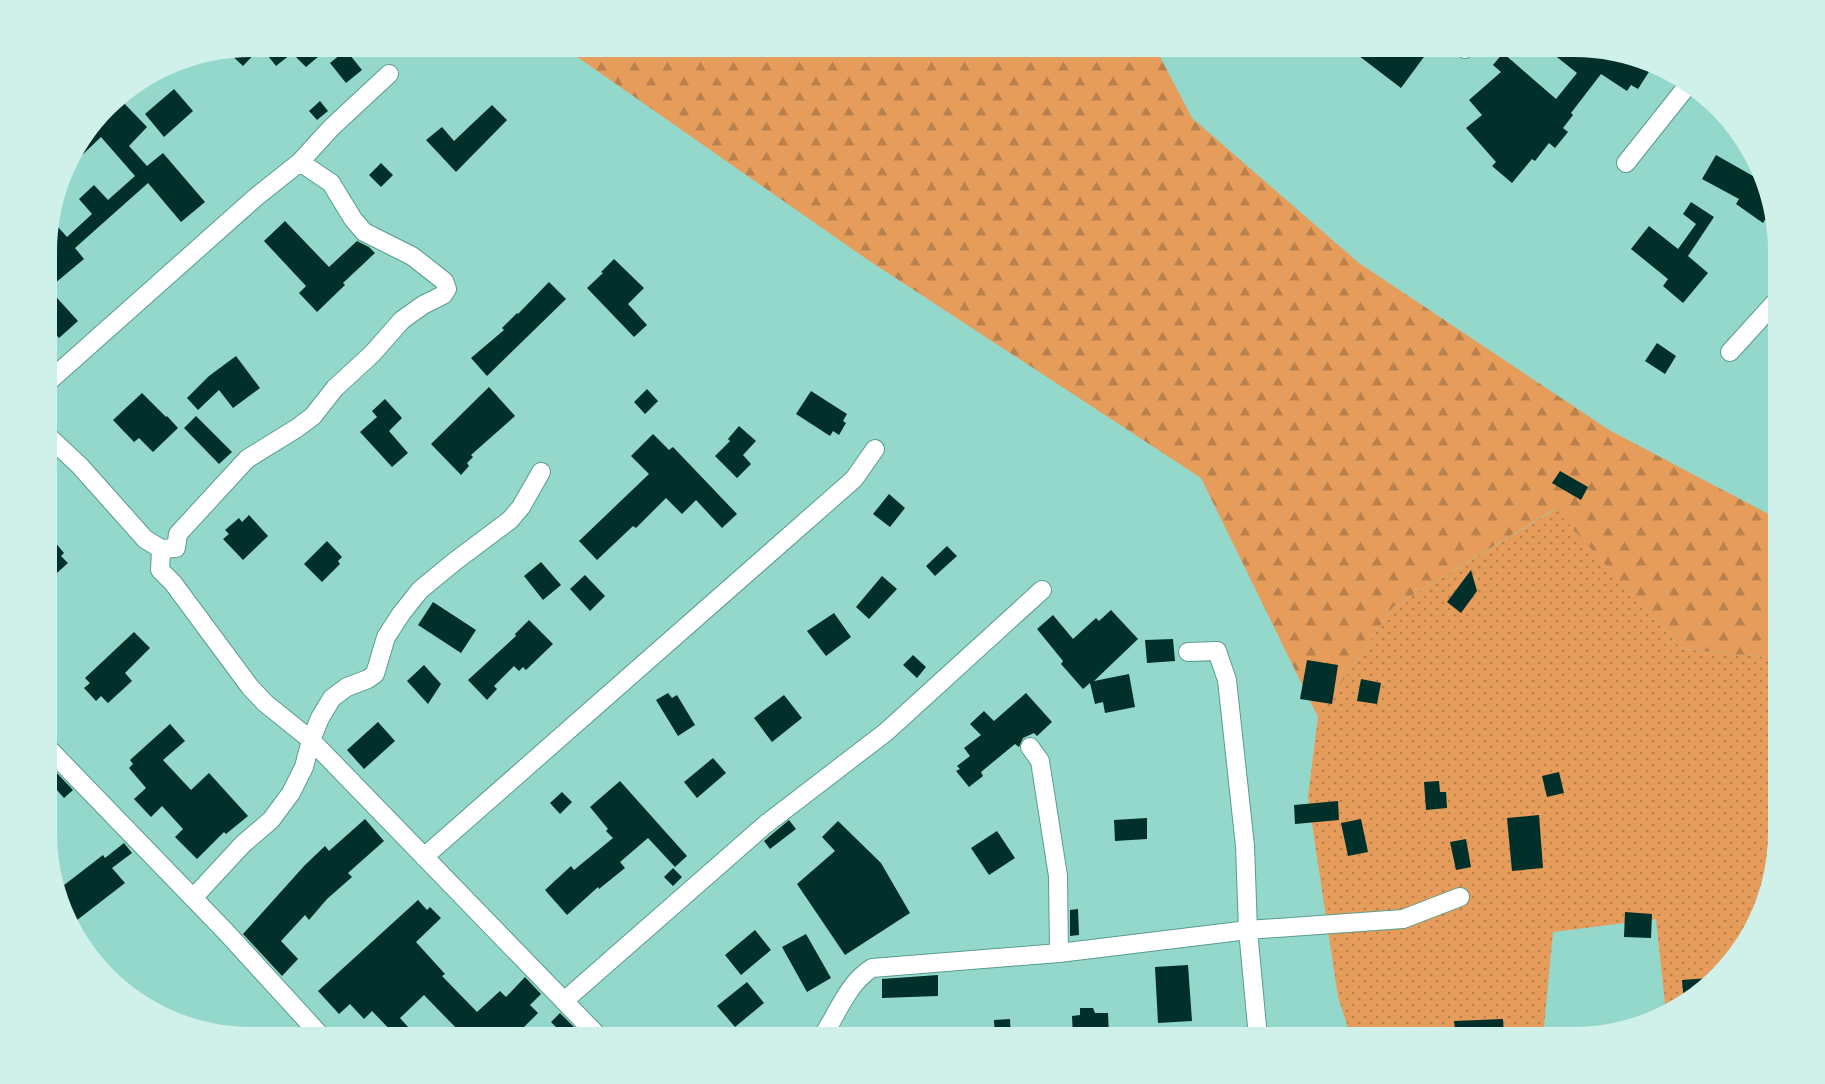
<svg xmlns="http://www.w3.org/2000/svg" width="1825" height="1084" font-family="'Crimson Pro',serif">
<defs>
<pattern id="grass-dots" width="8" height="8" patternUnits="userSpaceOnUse" patternTransform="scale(1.5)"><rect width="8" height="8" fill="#e69d5b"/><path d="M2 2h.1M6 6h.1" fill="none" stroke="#ba814c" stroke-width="1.8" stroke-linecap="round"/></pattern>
<pattern id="forest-firs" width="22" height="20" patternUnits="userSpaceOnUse" patternTransform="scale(1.5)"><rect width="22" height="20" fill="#e69d5b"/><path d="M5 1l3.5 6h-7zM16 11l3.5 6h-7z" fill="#ba814c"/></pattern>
</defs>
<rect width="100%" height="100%" fill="#93d8cb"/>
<path fill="url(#grass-dots)" d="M 1556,509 L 1682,649 L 1778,658 L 1778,846 L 1751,936 L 1677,1010 L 1666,1013 L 1656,919 L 1553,932 L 1543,1037 L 1351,1037 L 1338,997 L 1308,797 L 1318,717 L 1393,607 Z"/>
<path fill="url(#forest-firs)" d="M 563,47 L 1155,47 L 1192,118 L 1359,263 L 1609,430 L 1778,519 L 1778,658 L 1682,649 L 1555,509 L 1393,607 L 1318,717 L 1201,478 L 865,258 Z"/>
<path fill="#012f29" d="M 251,46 L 285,46 L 291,54 L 276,66 L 261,47 L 243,66 L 227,51 Z
M 308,46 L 311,46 L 319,56 L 306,67 L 296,57 Z
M 1346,46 L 1432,46 L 1401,88 Z
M 1543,46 L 1574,46 L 1652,67 L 1638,89 L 1631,85 L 1627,91 L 1601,74 L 1571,113 L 1573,115 L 1563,128 L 1568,132 L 1555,148 L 1549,143 L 1535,161 L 1532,159 L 1512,183 L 1492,166 L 1496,162 L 1466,128 L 1482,115 L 1469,100 L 1501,72 L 1493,65 L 1503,53 L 1556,99 L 1577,73 Z
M 346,50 L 362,70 L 346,83 L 330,63 Z
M 174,89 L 193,111 L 164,137 L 145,114 Z
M 119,98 L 147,127 L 129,146 L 147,166 L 163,153 L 205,202 L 181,222 L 148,183 L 75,248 L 84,259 L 54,284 L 48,277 L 48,225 L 50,218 L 67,237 L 92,214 L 79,199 L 94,185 L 108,200 L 135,176 L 101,137 L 77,160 L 72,155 L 106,110 Z
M 320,101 L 328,111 L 317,120 L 309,111 Z
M 492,105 L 507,120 L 456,172 L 426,140 L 442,127 L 454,141 Z
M 1716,155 L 1760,180 L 1770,212 L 1763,223 L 1736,204 L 1739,199 L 1702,179 Z
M 381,163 L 393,175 L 381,187 L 369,175 Z
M 1691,202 L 1714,217 L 1688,256 L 1708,273 L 1683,303 L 1663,286 L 1668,279 L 1631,249 L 1649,226 L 1678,249 L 1696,224 L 1683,214 Z
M 285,221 L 329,267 L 357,241 L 369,247 L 375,253 L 343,283 L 345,285 L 317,312 L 299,293 L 306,286 L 264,241 Z
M 614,259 L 644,288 L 628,304 L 647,325 L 634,337 L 587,288 L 603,273 L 601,272 Z
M 549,282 L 566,299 L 487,376 L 471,358 L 504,330 L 502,328 L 517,313 L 518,314 Z
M 48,288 L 78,321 L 59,338 L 48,326 Z
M 1657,343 L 1676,356 L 1665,374 L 1645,361 Z
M 236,356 L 260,388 L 233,408 L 219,390 L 198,410 L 187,398 L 209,376 Z
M 489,387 L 515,416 L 471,455 L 473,457 L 467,463 L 469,466 L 461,475 L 431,444 Z
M 647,389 L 658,401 L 645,414 L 634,402 Z
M 811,391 L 847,414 L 843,421 L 846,423 L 839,435 L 833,431 L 830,436 L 796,414 Z
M 142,393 L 166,417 L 167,416 L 178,428 L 153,452 L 139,438 L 134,442 L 113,420 Z
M 385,399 L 402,418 L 389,431 L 408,453 L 392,467 L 360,432 L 377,417 L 372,411 Z
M 196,416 L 232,452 L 219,464 L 184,428 Z
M 739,426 L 756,441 L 743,455 L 751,464 L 737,478 L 715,456 L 730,441 L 728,439 Z
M 653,434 L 669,450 L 673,447 L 737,514 L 722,528 L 696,500 L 682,514 L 666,498 L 636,528 L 633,526 L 597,560 L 579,541 L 649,474 L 631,456 Z
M 1560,471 L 1588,487 L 1581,500 L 1552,483 Z
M 889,494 L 905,508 L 890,527 L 873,514 Z
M 249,515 L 268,536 L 243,560 L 223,539 L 229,534 L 225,530 L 239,518 L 242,522 Z
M 48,534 L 64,553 L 61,556 L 68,563 L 48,581 Z
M 327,541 L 342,557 L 338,561 L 340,564 L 322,582 L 304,564 Z
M 947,546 L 957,556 L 935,576 L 926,566 Z
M 541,562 L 561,585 L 543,600 L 524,576 Z
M 1471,570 L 1477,591 L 1461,613 L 1447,602 Z
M 585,575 L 605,596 L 590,611 L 570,589 Z
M 882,576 L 897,589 L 869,619 L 856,607 Z
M 433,602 L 476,630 L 461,653 L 418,625 Z
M 1111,610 L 1138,639 L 1094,681 L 1129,674 L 1135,707 L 1105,713 L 1103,702 L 1095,704 L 1090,683 L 1083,689 L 1061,664 L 1063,661 L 1037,629 L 1053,615 L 1073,639 L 1096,618 L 1099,621 Z
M 834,613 L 851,637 L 826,656 L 807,631 Z
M 529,620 L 553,644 L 526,670 L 523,667 L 519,671 L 514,666 L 494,686 L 497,689 L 487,700 L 468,680 L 516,636 L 515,634 Z
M 134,632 L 150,648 L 125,673 L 132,681 L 108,703 L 101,696 L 96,701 L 84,688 L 90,683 L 85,678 Z
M 1173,639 L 1175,661 L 1147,663 L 1145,640 Z
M 913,655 L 926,667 L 917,678 L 903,665 Z
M 1307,660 L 1338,665 L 1332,704 L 1300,699 Z
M 424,665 L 441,684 L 428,704 L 407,681 Z
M 1361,679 L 1381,683 L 1377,704 L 1357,701 Z
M 668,693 L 672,698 L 677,695 L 695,725 L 678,736 L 656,700 Z
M 1026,693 L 1052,722 L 1037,736 L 1034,733 L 1023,738 L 1019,747 L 1015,744 L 981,772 L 983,776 L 969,787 L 956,771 L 960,769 L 957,766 L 970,756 L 964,748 L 981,735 L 970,724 L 984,711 L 994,721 Z
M 784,695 L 802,718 L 772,742 L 754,718 Z
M 378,722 L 395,741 L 364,769 L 347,750 Z
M 170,724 L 185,741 L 163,760 L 191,790 L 209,773 L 248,816 L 226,834 L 224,832 L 197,859 L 175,837 L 183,829 L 162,806 L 151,817 L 134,799 L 146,788 L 129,768 L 133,764 L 130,760 Z
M 713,758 L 726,773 L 697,798 L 684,782 Z
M 54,770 L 73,790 L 64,798 L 48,780 L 48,776 Z
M 1559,772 L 1564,793 L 1547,797 L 1542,776 Z
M 620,781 L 687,856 L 675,867 L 648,838 L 620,862 L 625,868 L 599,889 L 598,887 L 567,915 L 545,890 L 571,866 L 574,870 L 613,838 L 606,831 L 608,829 L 590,807 Z
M 1439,781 L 1440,792 L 1446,792 L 1447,808 L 1426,810 L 1424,782 Z
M 562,792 L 572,802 L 560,814 L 550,803 Z
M 1338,801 L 1339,820 L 1295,824 L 1294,805 Z
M 1539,815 L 1543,868 L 1512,871 L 1507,818 Z
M 1147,818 L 1147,839 L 1115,841 L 1114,820 Z
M 365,819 L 384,841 L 348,873 L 352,877 L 327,899 L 309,920 L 305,915 L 281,941 L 298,959 L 282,976 L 243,934 L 305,865 L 325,846 L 329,851 Z
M 1361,819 L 1368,852 L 1348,856 L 1341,823 Z
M 789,820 L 796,829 L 770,849 L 764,841 Z
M 838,821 L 881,863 L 910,913 L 845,955 L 797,884 L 835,851 L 822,837 Z
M 997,831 L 1015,858 L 989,875 L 971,848 Z
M 1466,839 L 1471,867 L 1456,870 L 1450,842 Z
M 124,843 L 132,853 L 112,868 L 125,883 L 72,924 L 59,889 L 103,855 L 105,858 Z
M 673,868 L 682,877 L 673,886 L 664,877 Z
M 418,900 L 427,910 L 430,907 L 441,918 L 416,942 L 445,974 L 442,976 L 477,1012 L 500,991 L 506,997 L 525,977 L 541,994 L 530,1005 L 538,1013 L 514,1037 L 450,1037 L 458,1030 L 424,995 L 400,1018 L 417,1037 L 397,1037 L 372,1011 L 364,1019 L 350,1004 L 339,1014 L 318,991 Z
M 1078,909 L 1079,935 L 1070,936 L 1070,910 Z
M 1625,912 L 1652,914 L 1651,938 L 1624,937 Z
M 755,930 L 771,950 L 741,975 L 725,955 Z
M 806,934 L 831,978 L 807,992 L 782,947 Z
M 1188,965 L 1192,1021 L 1158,1023 L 1155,967 Z
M 938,975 L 938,996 L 882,998 L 882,979 Z
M 1709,978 L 1696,990 L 1684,1002 L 1682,980 Z
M 747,982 L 764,1003 L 735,1027 L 717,1006 Z
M 1080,1008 L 1093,1008 L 1095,1013 L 1108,1013 L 1109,1037 L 1073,1037 L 1072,1016 L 1080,1015 Z
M 560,1013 L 584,1037 L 566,1037 L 551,1022 Z
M 1010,1019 L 1011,1037 L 995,1037 L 994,1020 Z
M 1503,1019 L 1504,1037 L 1456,1037 L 1454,1021 Z"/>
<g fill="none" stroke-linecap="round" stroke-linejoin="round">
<g stroke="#589c8f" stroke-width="20">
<path id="street" d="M 1465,49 L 1466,47
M 1626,163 L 1688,85
M 1730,352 L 1778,299
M 48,382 L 256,197 L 300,162 L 331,128 L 389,74
M 48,436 L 80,466 L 145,539 L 161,549 L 160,570 L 173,583 L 250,687 L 265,703 L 311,740 L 599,1037
M 161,549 L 176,548 L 178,534 L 247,459 L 297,428 L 313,416 L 335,388 L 372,354 L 402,320 L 423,305 L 443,295 L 447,289 L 444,281 L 412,256 L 364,232 L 353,219 L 331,183 L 300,162
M 1188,652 L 1217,651 L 1227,680 L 1245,846 L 1248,930 L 1258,1037
M 1030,747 L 1040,761 L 1058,876 L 1059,953
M 48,748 L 226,932 L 322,1037
M 424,857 L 854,479 L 875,449
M 193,898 L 243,844 L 271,820 L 291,793 L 304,767 L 311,740 L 320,718 L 332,698 L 347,687 L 368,679 L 375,674 L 386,637 L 401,614 L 420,590 L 454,562 L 510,520 L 521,507 L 541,472
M 564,1001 L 766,824 L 886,732 L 1042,590
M 822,1037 C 838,1013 847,984 872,968 L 1059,953 L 1248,930 L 1403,919 L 1460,897"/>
</g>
<use href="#street" stroke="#fff" stroke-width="18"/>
</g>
<path d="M0 0H1825V1084H0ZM251 57H1574A194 194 0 0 1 1768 251V833A194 194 0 0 1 1574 1027H251A194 194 0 0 1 57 833V251A194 194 0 0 1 251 57Z" fill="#cff1ea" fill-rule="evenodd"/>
</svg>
